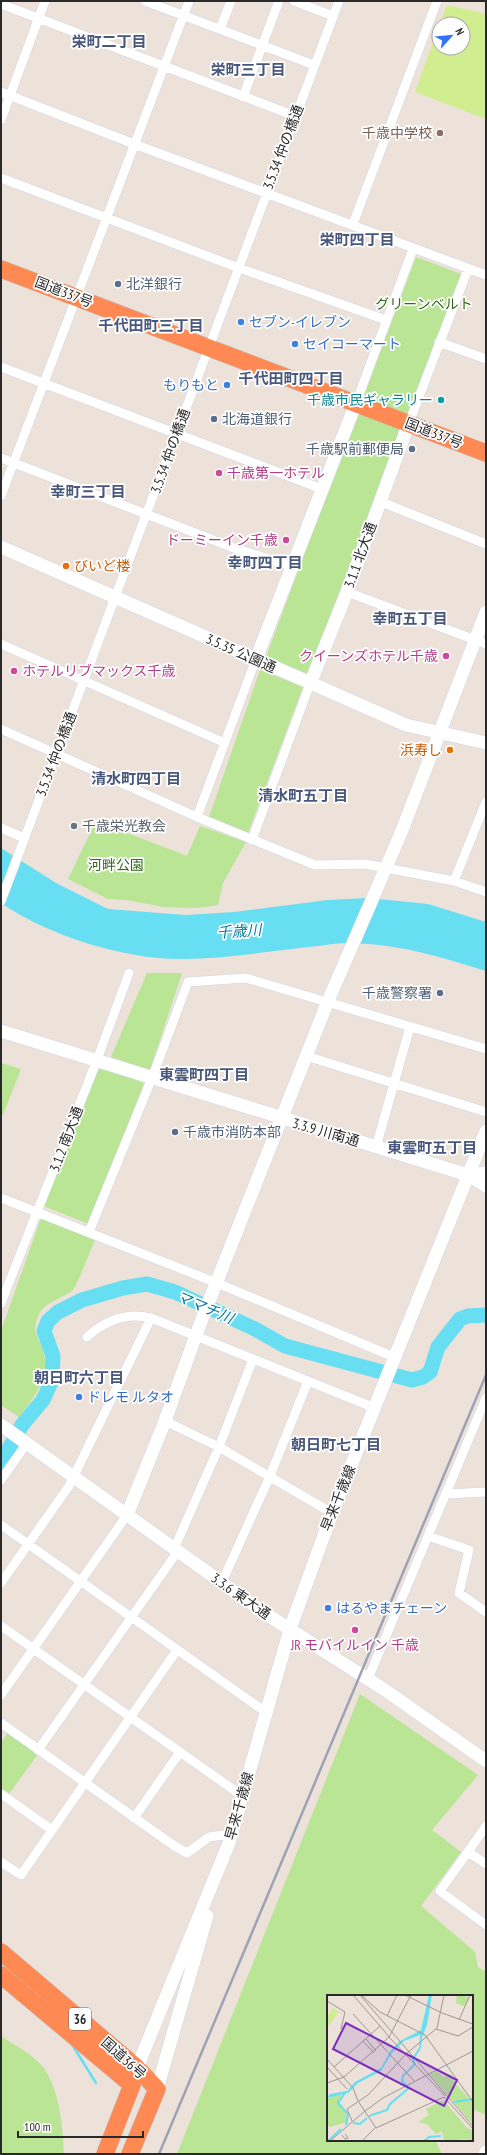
<svg xmlns="http://www.w3.org/2000/svg" width="487" height="2155" font-family="'PT Sans Narrow','Noto Sans JP',sans-serif">
<rect width="100%" height="100%" fill="#ece2da"/>
<path fill="#b9e594" d="M 416,257 L 461,274 L 308,674 L 266,657 Z
M 260,670 L 303,687 L 248,833 L 209,817 Z
M 96,821 L 187,856 L 200,826 L 246,842 L 223,883 L 218,905 L 197,908 L 164,907 L 126,900 L 108,899 L 68,879 Z
M 147,973 L 182,973 L 150,1070 L 111,1057 Z
M 1,1063 L 21,1069 L 3,1115 L 1,1114 Z
M 98,1067 L 144,1083 L 89,1224 L 43,1206 Z
M 41,1218 L 95,1240 C 91,1249 77,1286 72,1291 C 62,1298 44,1303 39,1314 C 30,1334 39,1336 44,1354 C 50,1379 33,1399 19,1417 L 1,1405 L 1,1331 Z
M 360,1694 L 478,1775 L 432,1830 L 461,1852 L 421,1906 L 475,1952 L 478,1967 L 486,1972 L 486,2115 L 475,2110 L 472,2111 L 472,1996 L 328,1996 L 328,2140 L 437,2140 L 436,2142 L 442,2154 L 177,2154 Z
M 8,1732 L 38,1754 L 9,1794 L 1,1788 L 1,1743 Z
M 1,2036 C 14,2045 31,2053 41,2065 C 59,2084 63,2129 64,2154 L 1,2154 Z"/>
<path fill="#d0ed8f" d="M 447,5 L 486,14 L 486,119 L 415,92 L 439,26 L 439,48 L 463,48 L 463,24 L 440,24 Z"/>
<path fill="#68def3" d="M 1,848 L 56,883 L 108,909 L 186,915 L 234,912 L 328,900 L 368,898 L 428,904 L 486,922 L 486,971 C 441,957 396,943 347,943 C 334,943 321,946 308,947 C 267,952 225,958 184,959 C 126,960 49,936 1,903 Z"/>
<g fill="none" stroke-linecap="round" stroke-linejoin="round">
<path stroke="#68def3" stroke-width="2.5" d="M 73,2046 L 96,2083"/>
<path stroke="#68def3" stroke-width="15" d="M 1,1463 L 22,1425 L 43,1400 L 52,1380 L 53,1356 L 44,1331 L 48,1321 L 58,1312 L 82,1300 L 123,1288 L 147,1284 L 175,1292 L 255,1329 L 285,1346 L 412,1380 L 423,1377 L 430,1372 L 438,1347 L 460,1319 L 468,1316 L 486,1315"/>
<g stroke="#cfd5e3" stroke-width="10">
<path id="street" d="M 145,1 L 314,65
M 294,1 L 333,16
M 1,4 L 295,116
M 220,29 L 231,1
M 1,92 L 134,144 L 486,275
M 243,97 L 279,1
M 1,120 L 45,1
M 1,178 L 239,268 L 386,320
M 353,224 L 437,1
M 439,342 L 486,359
M 1,367 L 322,489
M 356,403 L 413,249
M 409,423 L 468,269
M 1,458 L 234,548 L 291,566
M 1,496 L 189,1
M 379,501 L 486,544
M 347,592 L 486,644
M 1,644 L 225,743
M 1,729 L 197,817 L 315,865 L 365,864 L 454,881 L 486,892
M 197,817 L 256,659
M 1,828 L 24,838
M 252,840 L 310,684
M 454,881 L 486,802
M 1,901 L 339,1
M 306,1056 L 486,1112
M 376,1147 L 410,1027
M 1,1198 L 217,1283 L 394,1357
M 89,1232 L 152,1078 L 188,982 L 246,978 L 486,1049
M 1,1303 L 97,1060 L 129,973
M 87,1337 C 105,1321 127,1312 151,1318 L 375,1408
M 165,1421 L 219,1447 L 332,1513
M 1,1480 L 27,1443
M 446,1494 L 486,1492
M 1,1525 L 267,1713
M 428,1536 L 469,1550 L 459,1593 L 486,1612
M 174,1549 L 219,1447 L 253,1359
M 222,1582 L 270,1476 L 308,1381
M 1,1583 L 69,1486 L 151,1318
M 1,1626 L 241,1795
M 368,1679 L 486,1398
M 1,1695 L 127,1515
M 1,1723 L 173,1845 L 187,1853 L 209,1837 L 231,1834
M 38,1750 L 178,1551
M 1,1794 L 52,1830
M 134,1818 L 180,1752
M 486,1826 L 440,1891 L 486,1925
M 468,1852 L 486,1864
M 1,1862 L 21,1875 L 177,1650"/>
</g>
<g stroke="#cfd5e3" stroke-width="14">
<path id="secondary" d="M 1,547 L 406,725 L 486,743
M 256,659 L 356,403
M 310,684 L 347,592 L 409,423
M 1,1031 L 468,1175 L 486,1186
M 468,1175 L 486,1173
M 1,1425 L 266,1614 L 385,1690 L 486,1761
M 127,1515 L 163,1426 L 202,1319 L 328,1001 L 401,833 L 486,612
M 134,2075 L 229,1843 L 290,1629 L 332,1513 L 486,1131
M 157,2089 L 207,1916
M 485,2154 L 486,2152"/>
</g>
<g stroke="#c3c3c3" stroke-width="18">
<path id="highway" d="M 1,269 L 486,453
M 1,1952 L 136,2067 L 157,2089
M 1,1975 L 132,2085
M 105,2154 L 132,2085
M 130,2154 L 157,2089"/>
</g>
<use href="#street" stroke="#fff" stroke-width="9"/>
<use href="#secondary" stroke="#fff" stroke-width="13"/>
<use href="#highway" stroke="#ff8952" stroke-width="17"/>
<path stroke="#9da3b4" stroke-width="2.5" d="M 159,2154 L 486,1375"/>
</g>
<circle fill="#8d6e63" stroke="#fff" stroke-width="1.5" cx="440" cy="133" r="4"/>
<g fill="#5c6f8a" stroke="#fff" stroke-width="1.5">
<circle cx="118" cy="284" r="4"/>
<circle cx="214" cy="419" r="4"/>
<circle cx="412" cy="449" r="4"/>
<circle cx="440" cy="993" r="4"/>
<circle cx="175" cy="1132" r="4"/>
</g>
<g fill="#3f7fe0" stroke="#fff" stroke-width="1.5">
<circle cx="241" cy="322" r="4"/>
<circle cx="295" cy="344" r="4"/>
<circle cx="227" cy="385" r="4"/>
<circle cx="79" cy="1397" r="4"/>
<circle cx="328" cy="1608" r="4"/>
</g>
<circle fill="#0f9aa8" stroke="#fff" stroke-width="1.5" cx="441" cy="400" r="4"/>
<g fill="#d1479c" stroke="#fff" stroke-width="1.5">
<circle cx="219" cy="473" r="4"/>
<circle cx="286" cy="540" r="4"/>
<circle cx="446" cy="656" r="4"/>
<circle cx="14" cy="671" r="4"/>
<circle cx="355" cy="1630" r="4"/>
</g>
<g fill="#e8710a" stroke="#fff" stroke-width="1.5">
<circle cx="66" cy="566" r="4"/>
<circle cx="450" cy="750" r="4"/>
</g>
<circle fill="#6b7280" stroke="#fff" stroke-width="1.5" cx="74" cy="826" r="4"/>
<g text-anchor="middle" dominant-baseline="central" stroke-width="3.5" stroke-linejoin="round" paint-order="stroke">
<rect fill="#fff" stroke="#696969" stroke-width="1" x="69" y="2008" width="22" height="22" rx="3"/>
<g font-size="13" font-weight="bold" fill="#292929">
<text x="80" y="2019">36</text>
</g>
<g font-size="14" fill="#785e54" stroke="#fff" text-anchor="end">
<text x="432" y="133">千歳中学校</text>
</g>
<g font-size="14" fill="#292929" stroke="#fff">
<text transform="translate(283 147) rotate(-69)">3.5.34 仲の橋通</text>
<text transform="translate(64 292) rotate(21)">国道337号</text>
<text transform="translate(434 433) rotate(21)">国道337号</text>
<text transform="translate(170 451) rotate(-70)">3.5.34 仲の橋通</text>
<text transform="translate(360 555) rotate(-70)">3.1.1 北大通</text>
<text transform="translate(241 653) rotate(24)">3.5.35 公園通</text>
<text transform="translate(56 754) rotate(-69)">3.5.34 仲の橋通</text>
<text transform="translate(326 1132) rotate(16)">3.3.9 川南通</text>
<text transform="translate(66 1139) rotate(-69)">3.1.2 南大通</text>
<text transform="translate(338 1498) rotate(-68)">早来千歳線</text>
<text transform="translate(241 1596) rotate(35)">3.3.6 東大通</text>
<text transform="translate(239 1806) rotate(-74)">早来千歳線</text>
<text transform="translate(124 2058) rotate(42)">国道36号</text>
</g>
<g font-size="14" fill="#4e5e75" stroke="#fff" text-anchor="start">
<text x="126" y="284">北洋銀行</text>
<text x="222" y="419">北海道銀行</text>
<text x="404" y="449" text-anchor="end">千歳駅前郵便局</text>
<text x="432" y="993" text-anchor="end">千歳警察署</text>
<text x="183" y="1132">千歳市消防本部</text>
</g>
<g font-size="14" fill="#316917" stroke="#fff">
<text x="424" y="304">グリーンベルト</text>
<text x="116" y="865">河畔公園</text>
</g>
<g font-size="14" fill="#366cbe" stroke="#fff" text-anchor="start">
<text x="249" y="322">セブン-イレブン</text>
<text x="303" y="344">セイコーマート</text>
<text x="219" y="385" text-anchor="end">もりもと</text>
<text x="87" y="1397">ドレモ ルタオ</text>
<text x="336" y="1608">はるやまチェーン</text>
</g>
<g font-size="14" fill="#0d838f" stroke="#fff" text-anchor="end">
<text x="433" y="400">千歳市民ギャラリー</text>
</g>
<g font-size="14" fill="#b23c85" stroke="#fff" text-anchor="start">
<text x="227" y="473">千歳第一ホテル</text>
<text x="278" y="540" text-anchor="end">ドーミーイン千歳</text>
<text x="438" y="656" text-anchor="end">クイーンズホテル千歳</text>
<text x="22" y="671">ホテルリブマックス千歳</text>
<text x="355" y="1645" text-anchor="middle">JR モバイルイン 千歳</text>
</g>
<g font-size="14" fill="#c56008" stroke="#fff" text-anchor="start">
<text x="74" y="566">びいど楼</text>
<text x="442" y="750" text-anchor="end">浜寿し</text>
</g>
<g font-size="14" fill="#5b616d" stroke="#fff" text-anchor="start">
<text x="82" y="826">千歳栄光教会</text>
</g>
<g font-size="15" font-weight="bold" fill="#48577b" stroke="#fff">
<text x="109" y="41">栄町二丁目</text>
<text x="248" y="69">栄町三丁目</text>
<text x="357" y="239">栄町四丁目</text>
<text x="151" y="325">千代田町三丁目</text>
<text x="291" y="378">千代田町四丁目</text>
<text x="88" y="491">幸町三丁目</text>
<text x="265" y="562">幸町四丁目</text>
<text x="410" y="618">幸町五丁目</text>
<text x="136" y="778">清水町四丁目</text>
<text x="303" y="795">清水町五丁目</text>
<text x="204" y="1074">東雲町四丁目</text>
<text x="432" y="1147">東雲町五丁目</text>
<text x="79" y="1377">朝日町六丁目</text>
<text x="336" y="1444">朝日町七丁目</text>
</g>
<g font-size="15" font-style="italic" fill="#087c9e" stroke="#fff">
<text transform="translate(239 931) rotate(-4)">千歳川</text>
<text transform="translate(205 1307) rotate(23)">ママチ川</text>
</g>
</g>
<g transform="translate(327 1995)">
<rect width="146" height="146" fill="#ece2da"/>
<path d="M 130,0 L 142,2 L 137,11 L 129,8 ZM 110,76 L 116,82 L 124,79 L 127,87 L 146,108 L 146,129 L 103,80 ZM 8,100 L 15,100 L 11,106 L 16,111 L 21,125 L 20,127 L 3,132 L 0,130 L 0,104 ZM 114,106 L 118,107 L 140,133 L 146,135 L 146,146 L 139,144 L 117,146 L 115,136 L 109,139 L 100,129 L 91,127 L 102,120 L 99,114 Z" fill="#b9e594"/>
<path d="M 5,13 L 12,16 L 2,31 L 0,22 Z" fill="#d0ed8f"/>
<path d="M 102,0 L 105,0 L 100,30 L 94,45 L 93,40 L 77,46 L 65,58 L 54,76 L 31,88 L 21,98 L 0,103 L 3,99 L 20,96 L 28,87 L 54,73 L 64,55 L 73,46 L 94,35 Z" fill="#68def3"/>
<path fill="none" stroke="#68def3" stroke-width="2" d="M 18,98 L 11,108 L 21,119 L 19,130M 127,107 L 146,104M 42,121 L 60,115 L 63,109 L 82,93 L 75,86 L 76,81 L 88,69 L 86,64 L 93,53 L 94,42M 26,128 L 33,129 L 40,123M 1,146 L 14,134M 97,146 L 102,142 L 114,141"/>
<path fill="none" stroke="#9e9893" stroke-width="1" d="M 26,0 L 53,31M 33,0 L 146,131M 34,0 L 53,17 L 98,40 L 146,107M 78,0 L 115,18 L 146,29M 0,6 L 18,17 L 14,34M 26,19 L 88,87M 60,21 L 70,0M 132,25 L 143,0M 109,34 L 131,41 L 146,32M 62,42 L 118,101M 39,44 L 49,56M 36,46 L 47,58M 0,64 L 26,93 L 31,106 L 49,133 L 117,102M 0,72 L 20,94M 7,72 L 53,31 L 62,42 L 84,0M 0,88 L 17,82 L 62,42M 117,102 L 146,134M 38,116 L 56,103 L 146,56M 25,126 L 20,114 L 41,100 L 79,59 L 110,33 L 117,0M 15,140 L 18,144 L 21,143 L 18,139M 3,146 L 38,116M 35,146 L 49,132"/>
<path fill="#7b2cbf" fill-opacity="0.15" stroke="#7b2cbf" stroke-width="2" d="M 19,28 L 130,85 L 117,111 L 6,54 Z"/>
<rect width="146" height="146" fill="none" stroke="#292929" stroke-width="2"/>
</g>
<rect width="487" height="2155" fill="none" stroke="#292929" stroke-width="4"/>
<g transform="translate(451 36) rotate(63)"><circle r="19" fill="#ffffff" stroke="#a9a9a9"/>
<path d="M0-3L7 15L0 10L-7 15Z" fill="#3471ff"/>
<text y="-6" font-size="11" font-weight="bold" text-anchor="middle" fill="#292929">N</text>
</g>
<path d="M18 2131v6h125v-6" fill="none" stroke="#292929" stroke-width="2"/>
<text x="24" y="2131" font-size="12" fill="#292929" stroke="#ffffff" stroke-width="3" paint-order="stroke">100 m</text>
</svg>
